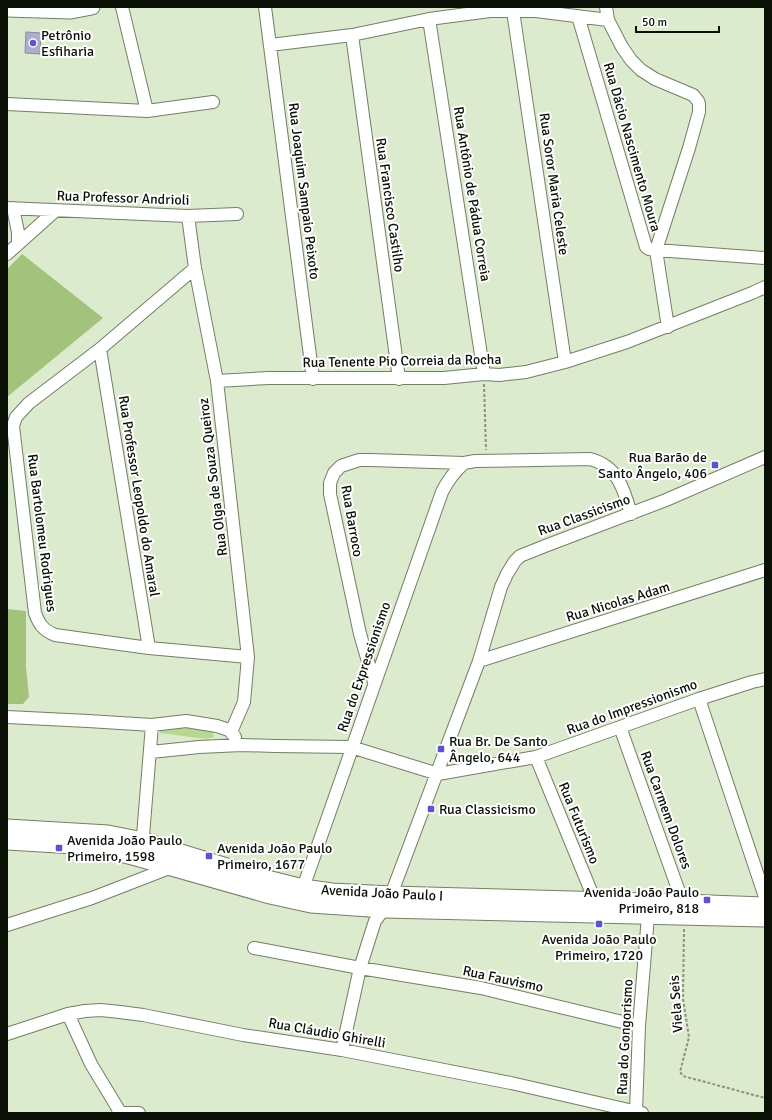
<svg xmlns="http://www.w3.org/2000/svg" width="772" height="1120" font-family="Signika,sans-serif">
<rect width="100%" height="100%" fill="#dceacd"/>
<path fill="#b8d793" d="M 160,724 L 211,727 L 214,737 L 206,739 L 160,733 Z"/>
<path fill="#a3c37c" d="M 22,254 L 103,318 L 7,397 L 7,269 Z
M 7,609 L 26,611 L 26,667 L 29,697 L 23,704 L 7,704 Z"/>
<path fill="#acaecb" stroke="#888aa5" d="M 26,32 L 41,33 L 40,54 L 25,53 Z"/>
<g fill="none" stroke-linecap="round" stroke-linejoin="round">
<g stroke="#737f65" stroke-width="14">
<path id="minor" d="M 122,7 L 147,111
M 265,7 L 313,379
M 606,7 L 608,20 L 622,47 L 631,60 L 641,70 L 655,79 L 693,95 L 698,101 L 699,104 L 699,112 L 689,148 L 656,250 L 668,327
M 513,11 L 565,362
M 578,16 L 646,247 L 649,249 L 656,250 L 765,258
M 429,19 L 484,374
M 352,35 L 399,379
M 270,45 L 352,35 L 429,19 L 490,11 L 536,11 L 608,20
M 7,104 L 147,111 L 213,102
M 7,208 L 188,216 L 237,214
M 13,208 L 18,232 L 18,244
M 188,216 L 195,268 L 217,381 L 248,657 L 244,702 L 231,732
M 7,254 L 55,211
M 195,268 L 100,349 L 29,403 L 16,417 L 13,426 L 35,613 C 39,624 43,630 55,635 L 149,648 L 248,657
M 100,349 L 149,648
M 217,381 L 268,378 L 444,378 L 484,374 L 499,375 L 526,372 L 565,362 L 627,342 L 752,293 L 765,287
M 479,661 L 765,570
M 374,682 L 360,634 L 330,494 L 330,483 L 334,473 L 341,466 L 359,460 L 370,460 L 464,463 L 475,461 L 590,459 C 618,466 624,490 631,514
M 699,699 L 765,897
M 7,717 L 88,721 L 152,725 L 186,721 L 217,726 L 229,730 L 235,737
M 620,727 L 683,903
M 151,752 L 199,747 L 242,745 L 275,746 L 351,747 L 438,774 L 536,757 L 699,699 L 752,682 L 765,679
M 536,757 L 595,901
M 142,848 L 152,725
M 303,888 L 442,492 C 448,480 454,472 464,463
M 7,925 L 92,898 L 172,867
M 254,948 L 360,968 L 481,988 L 639,1026
M 68,1014 L 91,1064 L 120,1112
M 7,1034 L 68,1014 L 85,1011 L 101,1010 L 120,1012 L 143,1015 L 243,1035 L 342,1050 L 511,1083 L 642,1113
M 342,1050 L 360,968 L 375,921 L 384,909 L 391,895 L 479,661 L 501,587 L 507,574 L 515,561 L 520,556 L 545,546 L 666,500 L 765,457
M 636,1112 L 639,1026 L 648,916
M 118,1113 L 139,1113"/>
</g>
<g stroke="#737f65" stroke-width="17">
<path id="tertiary" d="M 7,9 L 71,11 L 92,7"/>
</g>
<g stroke="#737f65" stroke-width="19">
<path id="secondary" d="M 7,828 L 108,834 L 143,841 L 191,856 L 263,878 L 303,888 L 332,892 L 391,895 L 683,903 L 765,906
M 7,841 L 75,845 L 105,849 L 140,858 L 270,895 L 311,904 L 384,909 L 765,918"/>
</g>
<path stroke="#88937d" stroke-width="2" stroke-dasharray="3 2" stroke-linecap="butt" d="M 484,384 L 486,450
M 684,929 L 683,999 L 689,1037 L 680,1072 L 683,1076 L 765,1098"/>
<use href="#minor" stroke="#fff" stroke-width="12"/>
<use href="#tertiary" stroke="#fff" stroke-width="15"/>
<use href="#secondary" stroke="#fff" stroke-width="17"/>
</g>
<g fill="#5e53cb" stroke="#fff" stroke-width="1.5">
<circle cx="33" cy="43" r="4"/>
<rect x="711" y="461" width="8" height="8" rx="2"/>
<rect x="437" y="745" width="8" height="8" rx="2"/>
<rect x="427" y="805" width="8" height="8" rx="2"/>
<rect x="55" y="844" width="8" height="8" rx="2"/>
<rect x="205" y="852" width="8" height="8" rx="2"/>
<rect x="703" y="896" width="8" height="8" rx="2"/>
<rect x="595" y="920" width="8" height="8" rx="2"/>
</g>
<g text-anchor="middle" dominant-baseline="central" stroke-width="4" stroke-linejoin="round" paint-order="stroke">
<g font-size="14" fill="#0b1006" stroke="#fff" text-anchor="start">
<text x="41" y="35">Petrônio<tspan x="41" dy="16">Esfiharia</tspan></text>
<text x="707" y="457" text-anchor="end">Rua Barão de<tspan x="707" dy="16">Santo Ângelo, 406</tspan></text>
<text x="449" y="741">Rua Br. De Santo<tspan x="449" dy="16">Ângelo, 644</tspan></text>
<text x="439" y="809">Rua Classicismo</text>
<text x="67" y="840">Avenida João Paulo<tspan x="67" dy="16">Primeiro, 1598</tspan></text>
<text x="217" y="848">Avenida João Paulo<tspan x="217" dy="16">Primeiro, 1677</tspan></text>
<text x="699" y="892" text-anchor="end">Avenida João Paulo<tspan x="699" dy="16">Primeiro, 818</tspan></text>
<text x="599" y="939" text-anchor="middle">Avenida João Paulo<tspan x="599" dy="16">Primeiro, 1720</tspan></text>
</g>
<g font-size="14" fill="#0b1006" stroke="#fff">
<text transform="translate(632 147) rotate(74)">Rua Dácio Nascimento Moura</text>
<text transform="translate(554 184) rotate(82)">Rua Soror Maria Celeste</text>
<text transform="translate(304 191) rotate(83)">Rua Joaquim Sampaio Peixoto</text>
<text transform="translate(472 194) rotate(81)">Rua Antônio de Pádua Correia</text>
<text transform="translate(123 198) rotate(2)">Rua Professor Andrioli</text>
<text transform="translate(390 205) rotate(82)">Rua Francisco Castilho</text>
<text transform="translate(402 361) rotate(-1)">Rua Tenente Pio Correia da Rocha</text>
<text transform="translate(213 477) rotate(-97)">Rua Olga de Souza Queiroz</text>
<text transform="translate(139 496) rotate(81)">Rua Professor Leopoldo do Amaral</text>
<text transform="translate(584 515) rotate(-20)">Rua Classicismo</text>
<text transform="translate(352 521) rotate(80)">Rua Barroco</text>
<text transform="translate(42 533) rotate(83)">Rua Bartolomeu Rodrigues</text>
<text transform="translate(618 602) rotate(-17)">Rua Nicolas Adam</text>
<text transform="translate(364 667) rotate(-71)">Rua do Expressionismo</text>
<text transform="translate(632 707) rotate(-20)">Rua do Impressionismo</text>
<text transform="translate(666 810) rotate(70)">Rua Carmem Dolores</text>
<text transform="translate(579 823) rotate(68)">Rua Futurismo</text>
<text transform="translate(382 893) rotate(3)">Avenida João Paulo I</text>
<text transform="translate(503 979) rotate(12)">Rua Fauvismo</text>
<text transform="translate(676 1004) rotate(-94)">Viela Seis</text>
<text transform="translate(327 1033) rotate(10)">Rua Cláudio Ghirelli</text>
<text transform="translate(625 1037) rotate(-87)">Rua do Gongorismo</text>
</g>
</g>
<rect width="772" height="1120" fill="none" stroke="#0b1006" stroke-width="16"/>
<path d="M636 26v6h83v-6" fill="none" stroke="#0b1006" stroke-width="2"/>
<text x="642" y="26" font-size="12" fill="#0b1006" stroke="#ffffff" stroke-width="3" paint-order="stroke">50 m</text>
</svg>
